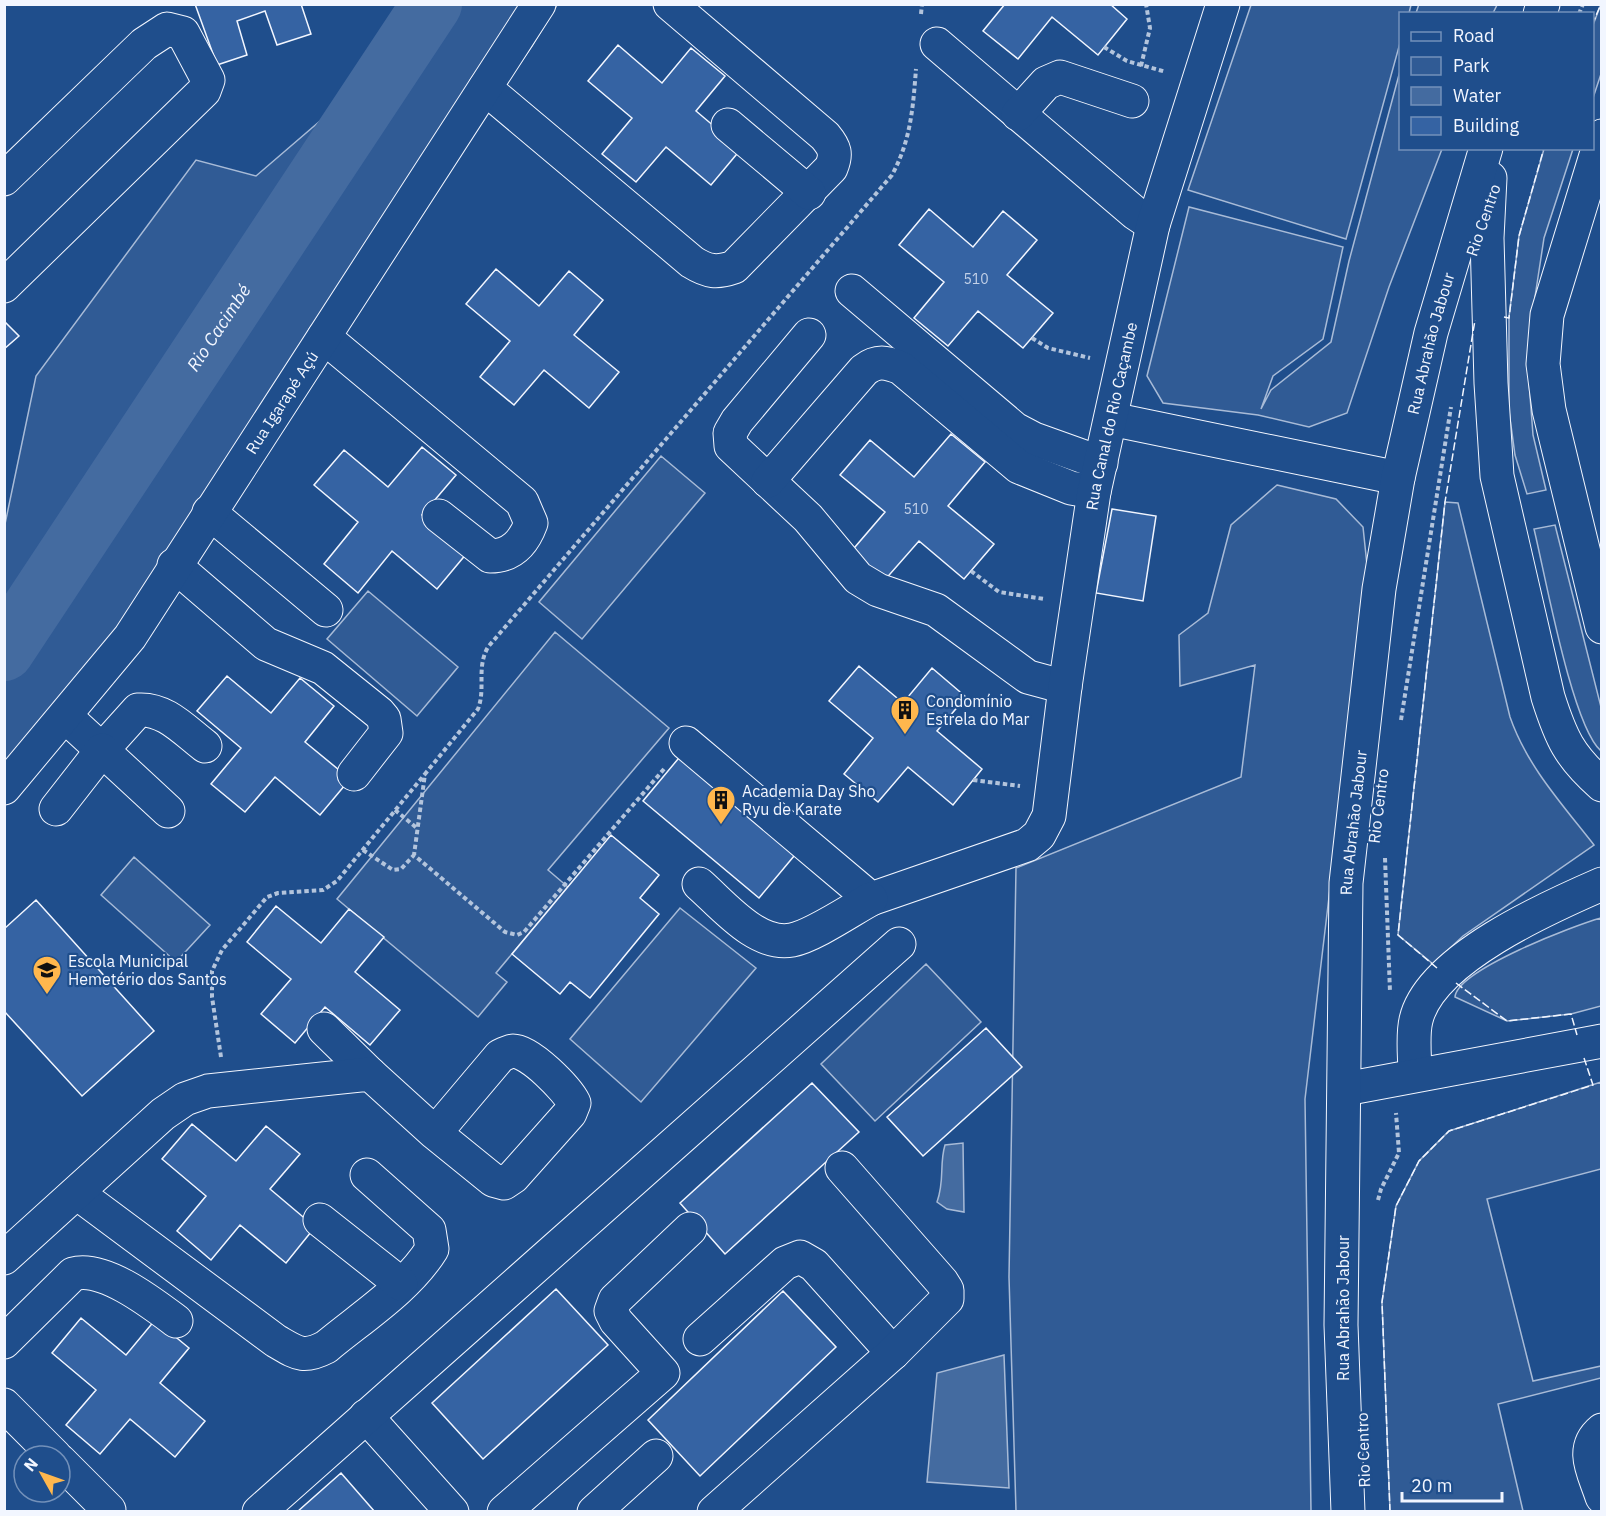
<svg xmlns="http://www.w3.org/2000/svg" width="1606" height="1516" font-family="'IBM Plex Sans',sans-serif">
<rect width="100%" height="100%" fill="#1f4e8c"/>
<path fill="#305b95" stroke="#a8bbd7" stroke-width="1.5" d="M 1419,4 L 1497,4 L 1497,5 L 1493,13 L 1416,13 Z
M 1601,4 L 1601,74 L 1593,98 L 1593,25 Z
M 418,5 L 557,5 L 532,46 L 101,671 L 5,777 L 5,524 L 36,376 L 196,160 L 256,176 L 370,78 Z
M 1251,5 L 1411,5 L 1409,13 L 1400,14 L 1400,43 L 1346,239 L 1188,190 Z
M 1400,71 L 1400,148 L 1442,149 L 1389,287 L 1347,413 L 1309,427 L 1258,415 L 1163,403 L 1147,376 L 1189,207 L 1343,247 L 1323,339 L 1273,376 L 1261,409 L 1271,390 L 1331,342 L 1349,261 Z
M 1544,149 L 1573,149 L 1544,238 L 1531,323 L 1529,382 L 1533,435 L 1546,490 L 1527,494 L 1515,455 L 1509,411 L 1509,317 L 1519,236 Z
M 661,456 L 705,493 L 582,639 L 539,602 Z
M 1277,485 L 1336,499 L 1363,527 L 1371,603 L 1341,796 L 1305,1099 L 1311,1511 L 1016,1511 L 1009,1277 L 1016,868 L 1241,777 L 1255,665 L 1180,686 L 1179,635 L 1208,613 L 1231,525 Z
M 1445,502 L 1458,503 L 1510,717 C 1527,766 1562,804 1594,845 L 1463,936 L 1433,964 L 1398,935 Z
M 1555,525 L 1601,707 L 1601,751 C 1572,726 1545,574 1534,529 Z
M 368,591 L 458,667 L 417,716 L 327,639 Z
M 555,632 L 669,728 L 548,870 L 568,887 L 496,973 L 507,982 L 478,1017 L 337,899 Z
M 134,857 L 210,925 L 176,962 L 101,895 Z
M 680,908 L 756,968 L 641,1102 L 570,1039 Z
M 1601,918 L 1601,1006 L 1571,1014 L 1507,1021 L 1455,997 C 1457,970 1575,925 1601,918 Z
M 926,964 L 981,1022 L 875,1121 L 821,1064 Z
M 1601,1082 L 1601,1169 L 1487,1199 L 1533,1381 L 1601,1366 L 1601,1378 L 1498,1404 L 1523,1511 L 1390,1511 L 1382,1302 L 1396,1206 L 1419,1161 L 1449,1131 Z"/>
<path fill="#446ba0" stroke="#a8bbd7" stroke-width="1.5" d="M 963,1143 L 964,1212 L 947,1209 L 937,1202 C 945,1180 939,1165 945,1145 Z
M 1004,1355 L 1009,1488 L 927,1482 L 937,1373 Z"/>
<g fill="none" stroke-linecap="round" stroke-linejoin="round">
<path stroke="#446ba0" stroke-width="60" id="s1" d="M 4,651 L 432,4"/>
</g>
<path fill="#3563a3" stroke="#f2f6ff" stroke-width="1.5" d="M 195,4 L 301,4 L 311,34 L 277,45 L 265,11 L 237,21 L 247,55 L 217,65 Z
M 1005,4 L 1110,4 L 1127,19 L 1098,55 L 1052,17 L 1018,59 L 983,31 Z
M 618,45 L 662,83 L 691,48 L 725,76 L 696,111 L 741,149 L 711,185 L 666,147 L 636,182 L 602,154 L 632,118 L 588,81 Z
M 929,209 L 973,247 L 1003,211 L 1037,240 L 1007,275 L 1053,313 L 1023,348 L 978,311 L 948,346 L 914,318 L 944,282 L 899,245 Z
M 496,269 L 539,306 L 569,271 L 603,300 L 574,335 L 619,372 L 589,408 L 544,370 L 514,405 L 480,377 L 510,341 L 466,304 Z
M 4,321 L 19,336 L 4,349 Z
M 951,434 L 985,462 L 948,506 L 994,544 L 964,579 L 919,541 L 883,582 L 849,554 L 885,512 L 840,475 L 870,440 L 914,477 Z
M 422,447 L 456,475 L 422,515 L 467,553 L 437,589 L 392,551 L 358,593 L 324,564 L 358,522 L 314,485 L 344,450 L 388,487 Z
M 1112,509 L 1156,516 L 1143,601 L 1096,593 Z
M 859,666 L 903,703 L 932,668 L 966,697 L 937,731 L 982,769 L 953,805 L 908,767 L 878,802 L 844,774 L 873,738 L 829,701 Z
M 227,676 L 271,713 L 300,678 L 334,706 L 305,742 L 350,779 L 320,815 L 275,777 L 245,812 L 211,784 L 241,748 L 197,711 Z
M 683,753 L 799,850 L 759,898 L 643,801 Z
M 611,835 L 659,875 L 640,898 L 659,914 L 590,998 L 570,982 L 560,994 L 512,954 Z
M 36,900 L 154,1031 L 82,1096 L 4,1011 L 4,929 Z
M 276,906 L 321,943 L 349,909 L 384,937 L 355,972 L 400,1010 L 370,1045 L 325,1007 L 295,1043 L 261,1014 L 291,979 L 247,942 Z
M 986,1028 L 1022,1067 L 923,1156 L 887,1117 Z
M 812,1083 L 859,1132 L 725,1254 L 680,1203 Z
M 192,1124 L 236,1161 L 266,1126 L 300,1154 L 270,1189 L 315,1227 L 286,1263 L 240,1225 L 211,1260 L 177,1231 L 206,1196 L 162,1159 Z
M 556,1289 L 608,1345 L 483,1459 L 432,1403 Z
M 783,1291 L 836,1347 L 700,1476 L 648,1420 Z
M 81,1318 L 126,1355 L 155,1320 L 189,1348 L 160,1383 L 205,1421 L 175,1457 L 130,1419 L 100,1454 L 66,1425 L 96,1390 L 52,1353 Z
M 341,1473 L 375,1512 L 297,1512 Z"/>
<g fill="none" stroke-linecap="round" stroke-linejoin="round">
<g stroke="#f2f6ff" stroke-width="35">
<g id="minor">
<path d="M 1540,14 L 1543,4"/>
<path d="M 937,44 L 1135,213 L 1153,225"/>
<path d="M 485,88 L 692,262 C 708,272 717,273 734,267 L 831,168 C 837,154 835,148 825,136 L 670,4"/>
<path d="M 1018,114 L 1046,83 L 1060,77 L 1132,101"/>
<path d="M 728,125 L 809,193"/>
<path d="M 1602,136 L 1547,315 L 1543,364 L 1549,410 L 1602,627"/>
<path d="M 1490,178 L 1487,238 L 1491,383 L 1497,476 L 1548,697 C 1561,738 1569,756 1602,785"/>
<path d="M 4,179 L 144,44 L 167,29 L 183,33 L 208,80 L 204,91 L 4,286"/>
<path d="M 852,291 L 1015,429 L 1034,439 L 1101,463"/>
<path d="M 809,335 L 737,421 L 730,433 L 731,446 L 808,518 L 858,578 L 878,590 L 936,610 L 1028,677 L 1065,687"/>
<path d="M 324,337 L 522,502 L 531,523 C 524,542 512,556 490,556 L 439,516"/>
<path d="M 1111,419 L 1398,478"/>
<path d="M 768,481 L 864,370 C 877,360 886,362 901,368 L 1019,467 L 1071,488 L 1094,492"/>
<path d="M 209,512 L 326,610"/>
<path d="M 174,565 L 266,644 L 323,668 L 379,713 L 384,719 L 386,733 L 354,774"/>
<path d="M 65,716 L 102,750 L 138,710 C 165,708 184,730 205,746"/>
<path id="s2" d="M 686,743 L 871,899 L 1027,845 L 1039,835 L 1049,816 L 1065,687 L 1094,492 L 1153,225 L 1223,4"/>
<path id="s3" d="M 4,788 L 130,637 L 539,4"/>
<path d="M 56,809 L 102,750 L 168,811"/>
<path d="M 699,884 C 723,905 757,947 792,940 C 813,936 851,910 871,899"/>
<path d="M 324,1029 L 370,1074"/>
<path d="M 1415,1075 C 1415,1058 1412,1036 1416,1020 C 1430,959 1549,907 1602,884"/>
<path d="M 1345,1089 L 1602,1041"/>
<path d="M 77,1193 L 276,1341 C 297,1353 303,1359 326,1347 C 362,1317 408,1288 432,1249 L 429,1230 L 367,1175"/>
<path d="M 320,1220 L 401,1284"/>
<path d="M 4,1258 L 163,1114 L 185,1099 L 208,1091 L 370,1074 L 435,1133 L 493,1180 L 504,1183 L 513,1177 L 570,1113 L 574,1103 C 567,1089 530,1051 513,1051 C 510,1051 504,1054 500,1056 L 435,1133"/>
<path d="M 700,1339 L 785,1263 L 800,1257 L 814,1265 L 893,1353"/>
<path d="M 4,1342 L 73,1274 C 103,1265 152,1303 176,1321"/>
<path d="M 4,1405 L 55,1456"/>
<path d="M 366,1416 L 452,1512"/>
<path d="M 1602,1430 C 1579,1449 1594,1472 1602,1497"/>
<path d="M 60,1461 L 109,1510"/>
<path d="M 259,1512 L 899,944"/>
<path d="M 504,1512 L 663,1373 L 616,1321 L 611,1311 L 615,1300 L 690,1229"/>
<path d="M 594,1512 L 656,1456"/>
<path d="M 714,1512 L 893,1353 L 947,1299 L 947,1290 L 942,1282 L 842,1168"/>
<path id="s4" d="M 1348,1512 L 1341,1325 L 1346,883 L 1379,589 L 1398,478 L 1431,333 L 1486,148"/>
</g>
</g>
<path stroke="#b3c4dc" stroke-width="4" stroke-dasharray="4.5 3" stroke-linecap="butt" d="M 921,14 L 922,4
M 1579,14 L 1583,4
M 1104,47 L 1127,61 L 1166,72
M 1141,66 L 1150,28 L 1146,4
M 1032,338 L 1048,348 L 1090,358
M 971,571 L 999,592 L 1044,599
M 1401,720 L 1451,407
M 664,769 L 524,932 L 517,935 L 505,932 L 414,855 L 425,774 L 478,709 C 486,688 476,668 488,647 L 892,175 C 911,140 913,107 916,69
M 973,780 L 1020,786
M 395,810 L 418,829
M 363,850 L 393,870 L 401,869 L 414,855
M 1385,858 L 1390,992
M 221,1057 L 212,997 L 212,971 L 222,950 L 267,897 L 278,893 L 323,890 L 337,881 L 425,774
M 1378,1200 L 1381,1189 L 1399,1153 L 1396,1113"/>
<use href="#minor" stroke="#1f4e8c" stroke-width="33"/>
<path stroke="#f2f6ff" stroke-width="1.5" stroke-dasharray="8 3" stroke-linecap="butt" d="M 1592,25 L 1601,4
M 1504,317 L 1509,318 L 1519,236 L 1544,148
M 1437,968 L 1398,935 L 1445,502 L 1475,320
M 1456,983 L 1507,1021 L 1571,1014 L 1577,1035
M 1390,1512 L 1382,1302 L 1396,1206 L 1419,1161 L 1449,1131 L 1593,1085 L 1584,1058"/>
</g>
<defs>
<g id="building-pin" transform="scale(1.5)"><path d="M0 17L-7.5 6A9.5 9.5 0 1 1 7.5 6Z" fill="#ffb74d" stroke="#1f4e8c"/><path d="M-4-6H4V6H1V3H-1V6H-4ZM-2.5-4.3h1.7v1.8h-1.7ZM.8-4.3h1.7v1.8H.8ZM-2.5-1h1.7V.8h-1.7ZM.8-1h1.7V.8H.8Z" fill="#111"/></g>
<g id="school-pin" transform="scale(1.5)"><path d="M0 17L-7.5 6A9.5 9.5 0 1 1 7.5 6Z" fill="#ffb74d" stroke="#1f4e8c"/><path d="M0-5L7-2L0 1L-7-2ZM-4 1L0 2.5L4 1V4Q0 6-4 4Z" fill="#111"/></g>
</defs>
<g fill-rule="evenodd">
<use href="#building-pin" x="905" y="710"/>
<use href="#building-pin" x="721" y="800"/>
<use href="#school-pin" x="47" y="970"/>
</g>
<g text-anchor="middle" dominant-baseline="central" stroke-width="4.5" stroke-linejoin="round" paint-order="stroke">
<g font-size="14" fill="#c3d1e8">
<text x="976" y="279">510</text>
<text x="916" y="509">510</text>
</g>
<g font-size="16" fill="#f2f6ff" stroke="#1f4e8c">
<text transform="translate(1483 220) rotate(-71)">Rio Centro</text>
<text stroke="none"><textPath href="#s4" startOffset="1176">Rua Abrahão Jabour</textPath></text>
<text stroke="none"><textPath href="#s3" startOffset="476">Rua Igarapé Açú</textPath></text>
<text stroke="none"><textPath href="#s2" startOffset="849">Rua Canal do Rio Caçambe</textPath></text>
<text transform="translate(1378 806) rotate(-83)">Rio Centro</text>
<text stroke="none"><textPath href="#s4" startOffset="690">Rua Abrahão Jabour</textPath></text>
<text transform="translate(1343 1308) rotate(-90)">Rua Abrahão Jabour</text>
<text transform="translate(1363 1450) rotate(-92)">Rio Centro</text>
</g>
<g font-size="16" fill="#f2f6ff" stroke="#1f4e8c" text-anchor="start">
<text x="926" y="701">Condomínio<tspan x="926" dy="18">Estrela do Mar</tspan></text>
<text x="742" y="791">Academia Day Sho<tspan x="742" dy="18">Ryu de Karate</tspan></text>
<text x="68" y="961">Escola Municipal<tspan x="68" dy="18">Hemetério dos Santos</tspan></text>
</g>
<g font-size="18" font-style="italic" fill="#f2f6ff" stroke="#1f4e8c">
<text stroke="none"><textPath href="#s1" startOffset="388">Rio Cacimbé</textPath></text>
</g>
</g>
<rect width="1606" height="1516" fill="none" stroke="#f2f6ff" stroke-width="12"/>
<rect x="1399" y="12" width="195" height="138" fill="#1f4e8c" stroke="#7391ba" stroke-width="1.5"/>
<rect x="1411" y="32" width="30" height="9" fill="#1f4e8c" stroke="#7391ba" stroke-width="1.5"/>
<text x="1453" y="42" font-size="18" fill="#f2f6ff">Road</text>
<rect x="1411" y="57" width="30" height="18" fill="#305b95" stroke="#7391ba" stroke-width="1.5"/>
<text x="1453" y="72" font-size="18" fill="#f2f6ff">Park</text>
<rect x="1411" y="87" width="30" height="18" fill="#446ba0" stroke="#7391ba" stroke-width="1.5"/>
<text x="1453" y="102" font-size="18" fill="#f2f6ff">Water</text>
<rect x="1411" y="117" width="30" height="18" fill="#3563a3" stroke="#7391ba" stroke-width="1.5"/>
<text x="1453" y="132" font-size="18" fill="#f2f6ff">Building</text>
<g transform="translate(42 1474) rotate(310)"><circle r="28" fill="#1f4e8c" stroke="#7391ba" stroke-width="1.5"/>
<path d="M0-4.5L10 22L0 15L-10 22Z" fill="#ffb74d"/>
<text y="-9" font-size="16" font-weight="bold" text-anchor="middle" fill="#f2f6ff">N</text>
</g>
<path d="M1402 1492v9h100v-9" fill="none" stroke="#f2f6ff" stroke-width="3"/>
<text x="1411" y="1492" font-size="18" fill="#f2f6ff" stroke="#1f4e8c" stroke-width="4.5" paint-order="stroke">20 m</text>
</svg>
